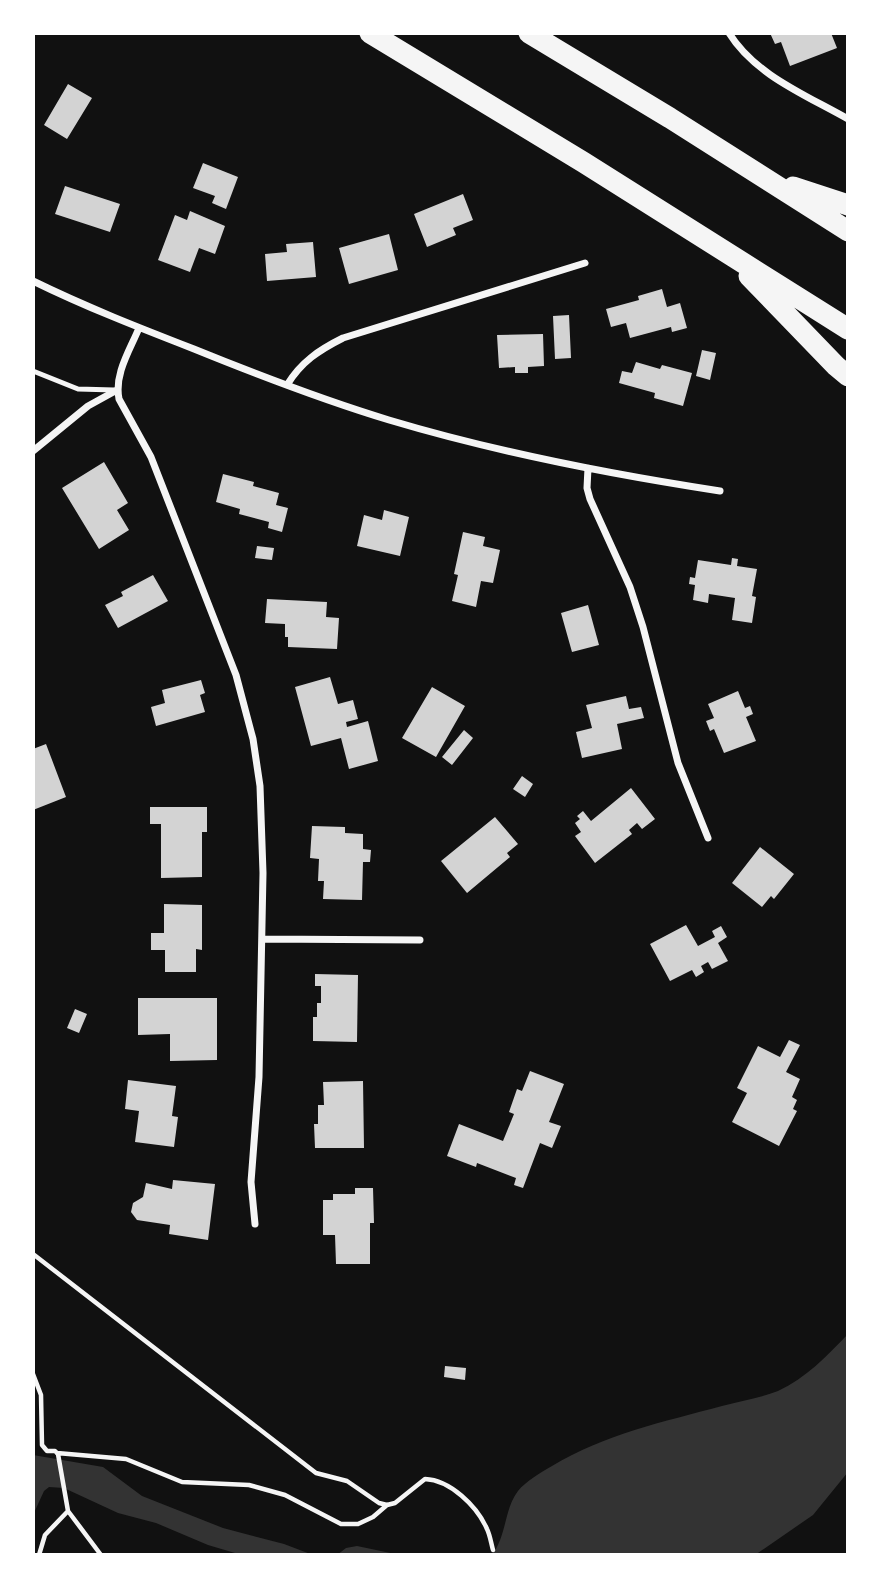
<svg xmlns="http://www.w3.org/2000/svg" width="881" height="1588" font-family="'Asap Condensed',sans-serif">
<rect width="100%" height="100%" fill="#111"/>
<path fill="#333" d="M 848,1334 L 848,1472 L 813,1515 L 755,1555 L 492,1555 C 507,1535 504,1509 518,1491 C 525,1482 541,1472 552,1466 C 605,1434 663,1422 722,1406 C 740,1401 760,1398 778,1391 C 806,1378 827,1356 848,1334 Z
M 33,1455 L 103,1467 L 142,1496 L 223,1528 L 284,1544 L 313,1555 L 235,1553 L 208,1545 L 156,1523 L 118,1513 L 64,1488 L 49,1487 L 44,1491 L 33,1515 Z
M 357,1546 L 400,1555 L 337,1555 L 346,1548 Z"/>
<path fill="#d3d3d3" d="M 770,33 L 831,33 L 837,48 L 790,66 L 781,42 L 775,44 Z
M 68,84 L 92,98 L 67,139 L 44,125 Z
M 203,163 L 238,177 L 226,209 L 212,203 L 215,196 L 193,188 Z
M 65,186 L 120,204 L 110,232 L 55,214 Z
M 463,194 L 473,220 L 453,228 L 456,235 L 427,247 L 414,214 Z
M 190,211 L 225,226 L 215,254 L 199,248 L 190,272 L 158,260 L 175,215 L 187,220 Z
M 389,234 L 398,270 L 349,284 L 339,248 Z
M 313,242 L 316,277 L 267,281 L 265,254 L 287,252 L 286,244 Z
M 662,289 L 667,307 L 680,303 L 687,328 L 672,332 L 671,327 L 630,338 L 626,323 L 611,327 L 606,309 L 639,300 L 638,296 Z
M 569,315 L 571,358 L 555,359 L 553,316 Z
M 543,334 L 544,366 L 528,367 L 528,373 L 515,373 L 515,367 L 499,368 L 497,335 Z
M 702,350 L 716,353 L 710,380 L 696,376 Z
M 636,362 L 660,369 L 662,365 L 692,373 L 683,406 L 654,398 L 655,393 L 619,383 L 622,371 L 632,373 Z
M 104,462 L 128,503 L 117,510 L 129,530 L 99,549 L 62,488 Z
M 223,474 L 254,482 L 253,486 L 279,493 L 276,505 L 288,508 L 282,532 L 268,528 L 269,522 L 239,514 L 240,509 L 216,502 Z
M 384,510 L 409,517 L 400,556 L 357,546 L 364,515 L 382,520 Z
M 463,532 L 485,537 L 483,546 L 500,550 L 493,583 L 481,581 L 476,607 L 452,601 L 458,575 L 454,574 Z
M 257,546 L 274,548 L 272,560 L 255,558 Z
M 732,558 L 738,559 L 737,566 L 757,569 L 752,596 L 756,597 L 752,623 L 732,620 L 735,598 L 709,594 L 708,603 L 693,600 L 695,585 L 689,584 L 690,577 L 695,578 L 698,560 L 731,565 Z
M 153,575 L 168,601 L 118,628 L 105,605 L 123,596 L 121,592 Z
M 267,599 L 327,602 L 326,617 L 339,618 L 337,649 L 288,647 L 288,637 L 285,637 L 285,624 L 265,623 Z
M 588,605 L 599,645 L 572,652 L 561,613 Z
M 330,677 L 338,704 L 353,700 L 358,719 L 346,722 L 347,727 L 368,721 L 378,761 L 349,769 L 341,738 L 311,746 L 295,687 Z
M 201,680 L 205,693 L 200,695 L 205,712 L 156,726 L 151,707 L 165,703 L 162,690 Z
M 432,687 L 465,706 L 436,757 L 402,738 Z
M 738,691 L 745,708 L 750,706 L 753,714 L 746,717 L 756,741 L 724,753 L 714,729 L 710,731 L 706,721 L 714,718 L 708,704 Z
M 626,696 L 629,709 L 641,707 L 644,718 L 617,724 L 622,749 L 582,758 L 576,732 L 592,728 L 586,705 Z
M 464,730 L 473,738 L 452,765 L 442,757 Z
M 46,744 L 66,797 L 33,810 L 33,749 Z
M 522,776 L 533,784 L 525,797 L 513,789 Z
M 631,788 L 655,819 L 642,829 L 637,823 L 629,830 L 632,834 L 595,863 L 575,836 L 581,832 L 575,823 L 580,819 L 577,816 L 583,811 L 591,821 Z
M 150,807 L 207,807 L 207,832 L 202,832 L 202,877 L 161,878 L 161,824 L 150,824 Z
M 495,817 L 518,844 L 507,853 L 510,857 L 467,893 L 441,861 Z
M 312,826 L 345,827 L 345,833 L 363,834 L 363,849 L 371,850 L 370,862 L 363,862 L 362,900 L 323,899 L 324,881 L 318,881 L 319,859 L 310,858 Z
M 760,847 L 794,874 L 774,899 L 771,896 L 762,907 L 732,883 Z
M 164,904 L 202,905 L 202,950 L 196,949 L 196,972 L 165,972 L 165,950 L 151,950 L 151,933 L 164,933 Z
M 686,925 L 698,946 L 715,937 L 712,931 L 721,926 L 727,937 L 718,943 L 728,961 L 712,969 L 708,962 L 701,966 L 704,972 L 696,977 L 692,970 L 670,981 L 650,944 Z
M 315,974 L 358,975 L 357,1042 L 313,1041 L 313,1017 L 317,1017 L 317,1003 L 321,1003 L 321,986 L 315,986 Z
M 138,998 L 217,998 L 217,1060 L 170,1061 L 170,1034 L 138,1035 Z
M 75,1009 L 87,1014 L 79,1033 L 67,1028 Z
M 789,1040 L 800,1045 L 786,1072 L 800,1079 L 792,1097 L 797,1100 L 793,1109 L 797,1111 L 779,1146 L 732,1122 L 747,1093 L 737,1088 L 758,1046 L 780,1057 Z
M 530,1071 L 564,1084 L 549,1122 L 561,1126 L 552,1148 L 540,1143 L 523,1188 L 514,1185 L 516,1178 L 477,1163 L 476,1167 L 447,1156 L 459,1124 L 503,1141 L 514,1114 L 509,1112 L 517,1089 L 522,1091 Z
M 128,1080 L 176,1086 L 172,1116 L 178,1117 L 174,1147 L 135,1142 L 139,1111 L 125,1109 Z
M 363,1081 L 364,1148 L 315,1148 L 314,1124 L 318,1124 L 318,1105 L 324,1105 L 323,1082 Z
M 173,1180 L 215,1184 L 208,1240 L 169,1234 L 170,1225 L 137,1220 L 131,1212 L 133,1203 L 143,1197 L 146,1183 L 172,1189 Z
M 355,1188 L 373,1188 L 374,1223 L 370,1223 L 370,1264 L 336,1264 L 335,1235 L 323,1235 L 323,1200 L 333,1200 L 333,1194 L 355,1194 Z
M 445,1366 L 466,1368 L 465,1380 L 444,1377 Z"/>
<g fill="none" stroke-linecap="round" stroke-linejoin="round">
<path stroke="#f5f5f5" stroke-width="4.5" d="M 33,1254 L 316,1473 L 347,1481 L 379,1503 L 387,1505 L 395,1503 L 425,1479 C 450,1480 477,1506 487,1529 C 490,1535 491,1543 493,1550
M 33,1374 L 41,1395 L 42,1445 L 47,1451 L 55,1451 L 58,1454 L 68,1511 L 45,1535 L 39,1555
M 57,1453 L 126,1459 L 182,1482 L 249,1485 L 285,1495 L 341,1524 L 358,1524 L 373,1517 L 387,1505
M 68,1511 L 101,1555"/>
<path stroke="#f5f5f5" stroke-width="5" d="M 33,371 L 78,389 L 114,390"/>
<path stroke="#f5f5f5" stroke-width="7" d="M 729,33 C 755,75 806,95 848,119
M 33,281 C 86,307 140,328 194,349 C 258,375 323,400 389,420 C 496,452 609,474 720,491
M 139,328 C 130,350 114,374 119,399 L 151,457 L 236,675 L 253,739 L 260,786 L 263,873 L 259,1077 L 251,1182 L 255,1224
M 287,385 C 301,362 319,350 343,338 L 585,263
M 33,451 L 88,406 L 117,390
M 588,468 L 587,488 L 590,499 L 630,587 L 643,627 L 678,763 L 708,838
M 262,939 L 420,940"/>
<path stroke="#f5f5f5" stroke-width="21" d="M 370,33 L 583,162 L 848,329
M 529,33 L 670,118 L 848,231
M 793,187 L 848,205
M 749,276 L 836,366 L 848,376"/>
</g>
<rect width="881" height="1588" fill="none" stroke="#ffffff" stroke-width="70"/>
</svg>
